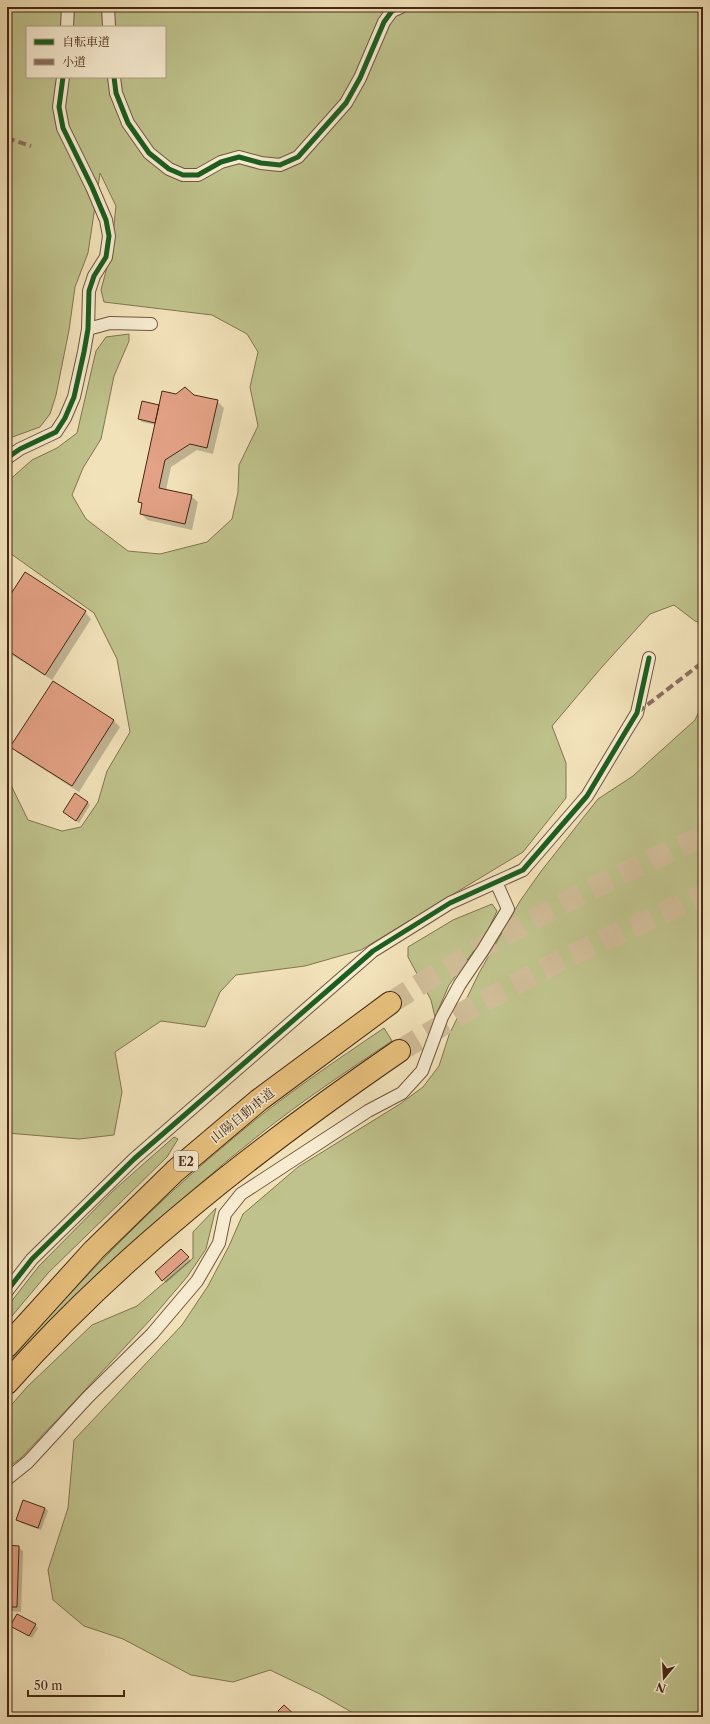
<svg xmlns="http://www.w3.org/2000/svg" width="710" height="1724" font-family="'Libre Caslon Text','Noto Serif JP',serif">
<rect width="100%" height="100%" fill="#f2e2ba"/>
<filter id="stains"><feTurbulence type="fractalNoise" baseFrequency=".005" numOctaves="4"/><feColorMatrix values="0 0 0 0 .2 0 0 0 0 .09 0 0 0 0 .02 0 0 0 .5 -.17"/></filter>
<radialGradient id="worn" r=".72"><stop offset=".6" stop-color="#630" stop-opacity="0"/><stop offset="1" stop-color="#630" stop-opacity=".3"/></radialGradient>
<path fill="#bfc28c" stroke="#82754f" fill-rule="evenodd" d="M 7,7 L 703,7 L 703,624 L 695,621 L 674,605 L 650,614 L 601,668 L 552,726 L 566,763 L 566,798 L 523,852 L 361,950 L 305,966 L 236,975 L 220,992 L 205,1027 L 161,1021 L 115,1052 L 122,1092 L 114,1135 L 79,1139 L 7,1133 L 7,777 L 28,820 L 62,831 L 81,827 L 98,802 L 107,771 L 130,732 L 117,659 L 94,613 L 7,551 L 7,482 L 32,460 L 57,448 L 77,433 L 96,351 L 106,337 L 129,334 L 129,341 L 114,376 L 101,439 L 83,468 L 72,495 L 86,519 L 128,551 L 160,554 L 207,542 L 232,519 L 238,492 L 239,465 L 258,426 L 250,387 L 258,352 L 247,334 L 212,315 L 104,302 L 101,290 L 111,252 L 116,206 L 100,173 L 88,253 L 75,287 L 69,330 L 56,395 L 50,414 L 40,427 L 7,439 ZM 27,27 L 165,27 L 165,77 L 27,77 Z
M 703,703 L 703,1717 L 360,1717 L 320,1694 L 270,1670 L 233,1682 L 191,1675 L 123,1639 L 84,1626 L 53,1600 L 48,1570 L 68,1508 L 74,1440 L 182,1325 L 208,1286 L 229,1246 L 243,1214 L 298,1167 L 400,1104 L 423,1087 L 439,1066 L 449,1035 L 479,973 L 520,901 L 542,870 L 598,799 L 633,776 L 695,720 Z
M 492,904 L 497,911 L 486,934 L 449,985 L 435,1017 L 431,1000 L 408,957 L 408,947 L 453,920 Z
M 384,1028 L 392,1041 C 347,1071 302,1101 259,1135 C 168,1206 88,1289 7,1370 L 7,1364 C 78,1282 153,1204 237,1135 C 283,1096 334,1062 384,1028 Z
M 174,1137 L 178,1139 L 167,1157 L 48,1273 L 7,1322 L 7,1307 L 39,1266 L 114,1190 Z
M 216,1208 L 206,1249 L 187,1277 L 151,1319 L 86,1389 L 21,1458 L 7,1468 L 7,1410 L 27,1387 L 92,1325 L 137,1306 L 193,1258 L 193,1232 Z"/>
<path fill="#0003" d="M 176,395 L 193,396 L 217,401 L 224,408 L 213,454 L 197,450 L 171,467 L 166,490 L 191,496 L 198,502 L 192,530 L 147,520 L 141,513 L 143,505 L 139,501 L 156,425 L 142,422 L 139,419 Z
M 7,602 L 85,612 L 91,619 L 52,680 L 7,652 Z
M 53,682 L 114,721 L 120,727 L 79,792 L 18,753 L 12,747 Z
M 87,802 L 90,805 L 79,823 L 64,812 Z
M 181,1250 L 191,1261 L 166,1283 L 156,1272 Z
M 45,1508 L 48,1511 L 41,1530 L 21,1523 L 18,1520 Z
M 7,1546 L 18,1547 L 23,1551 L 21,1612 L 9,1611 L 7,1609 Z
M 11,1625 L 35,1625 L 38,1628 L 32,1638 Z"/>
<path fill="#e4a286" stroke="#462812" d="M 185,387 L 194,395 L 218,400 L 207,448 L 190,444 L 165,460 L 159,488 L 192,495 L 185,524 L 140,514 L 142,503 L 138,502 L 162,391 L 176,394 Z
M 142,401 L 159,405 L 155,423 L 138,419 Z
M 25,572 L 86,611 L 45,675 L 7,650 L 7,600 Z
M 53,681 L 114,720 L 72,786 L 10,747 Z
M 75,793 L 88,802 L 76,821 L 63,812 Z
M 181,1249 L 189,1257 L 162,1281 L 155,1272 Z
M 23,1500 L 45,1508 L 38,1528 L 16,1520 Z
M 7,1545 L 19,1546 L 17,1607 L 7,1607 Z
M 17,1614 L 36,1624 L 29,1636 L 10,1626 Z
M 284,1705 L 297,1717 L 284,1717 L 278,1711 Z"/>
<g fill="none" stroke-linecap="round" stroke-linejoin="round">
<path stroke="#d0bd98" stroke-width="22" stroke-dasharray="22 11" stroke-linecap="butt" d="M 390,1003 C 491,939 595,885 703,836
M 399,1051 L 476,1005 L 567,957 L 703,895"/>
<g stroke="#71563c" stroke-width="14">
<path id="minor" d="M 108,7 L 109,27
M 67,27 L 68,7
M 114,77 L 116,93 L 128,123 L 149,153 L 169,169 L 183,175 L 198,175 L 221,162 L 239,157 L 261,163 L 280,165 L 298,157 L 346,103 L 360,78 L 384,22 L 392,11 L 401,7
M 88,329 L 110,323 L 151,324
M 7,458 L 20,449 L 56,432 L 65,418 L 74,397 L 84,352 L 88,329 L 89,291 L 94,276 L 106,257 L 109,236 L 106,220 L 92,187 L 63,128 L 59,107 L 63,77
M 7,1291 L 32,1259 L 134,1159 L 373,951 L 450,903 L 523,870 L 587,796 L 626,731 L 637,713 L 649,658
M 7,1479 L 28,1462 L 88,1397 L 152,1334 L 197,1281 L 219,1243 L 225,1214 L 241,1194 L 368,1111 L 402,1093 L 422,1071 L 442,1017 L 460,984 L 483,950 L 508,909 L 496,882"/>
</g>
<g stroke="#462812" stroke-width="24">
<path id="motorway" d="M 7,1346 L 94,1250 L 175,1171 L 259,1100 L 390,1003
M 7,1383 C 121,1254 258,1148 399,1051"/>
</g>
<use href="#minor" stroke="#f7ecd2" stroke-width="12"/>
<use href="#motorway" stroke="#e9c17d" stroke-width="22"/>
<path stroke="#8d6e63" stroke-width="4" stroke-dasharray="8 4" stroke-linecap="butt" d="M 7,138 L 31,146
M 638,712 L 703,662"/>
<g stroke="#f7ecd2" stroke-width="8">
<path id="cycleway" d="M 114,77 L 116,93 L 128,123 L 149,153 L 169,169 L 183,175 L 198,175 L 221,162 L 239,157 L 261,163 L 280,165 L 298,157 L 346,103 L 360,78 L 384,22 L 392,11 L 401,7
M 7,458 L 20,449 L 56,432 L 65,418 L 74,397 L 84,352 L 88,329 L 89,291 L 94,276 L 106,257 L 109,236 L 106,220 L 92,187 L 63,128 L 59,107 L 63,77
M 7,1291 L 32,1259 L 134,1159 L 373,951 L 450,903 L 523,870 L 587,796 L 626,731 L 637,713 L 649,658"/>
</g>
<use href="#cycleway" stroke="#1b5e20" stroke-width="5"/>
</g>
<g text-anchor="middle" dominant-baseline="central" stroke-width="3" stroke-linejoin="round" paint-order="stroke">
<rect fill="#f7ecd2" stroke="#7b634c" stroke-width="1" x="174" y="1151" width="24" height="20" rx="3"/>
<g font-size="12" font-weight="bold" fill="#462812">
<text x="186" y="1161">E2</text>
</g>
<g font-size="13" fill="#462812" stroke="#f7ecd2">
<text transform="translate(242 1115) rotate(-39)">山陽自動車道</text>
</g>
</g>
<rect width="710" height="1724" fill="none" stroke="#f2e2ba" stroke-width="24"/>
<rect x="8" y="8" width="694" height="1708" fill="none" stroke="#462812" stroke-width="2"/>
<rect x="12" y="12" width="686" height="1700" fill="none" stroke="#462812"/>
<rect x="26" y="26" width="140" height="52" fill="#f7ecd2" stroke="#b09e85"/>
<rect x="34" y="39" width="20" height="6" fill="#1b5e20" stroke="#b09e85"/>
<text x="62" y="46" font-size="12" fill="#462812">自転車道</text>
<rect x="34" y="59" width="20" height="6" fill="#8d6e63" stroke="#b09e85"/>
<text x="62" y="66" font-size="12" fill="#462812">小道</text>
<g transform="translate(664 1678) rotate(198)" stroke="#f7ecd2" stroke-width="3" paint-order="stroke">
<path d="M0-3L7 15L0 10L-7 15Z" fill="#462812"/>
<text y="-6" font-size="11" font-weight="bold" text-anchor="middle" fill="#462812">N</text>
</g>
<path d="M28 1690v6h96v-6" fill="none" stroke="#462812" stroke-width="2"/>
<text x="34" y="1690" font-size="12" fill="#462812" stroke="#f7ecd2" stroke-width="3" paint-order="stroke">50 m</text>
<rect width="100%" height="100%" filter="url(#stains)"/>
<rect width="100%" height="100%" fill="url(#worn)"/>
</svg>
